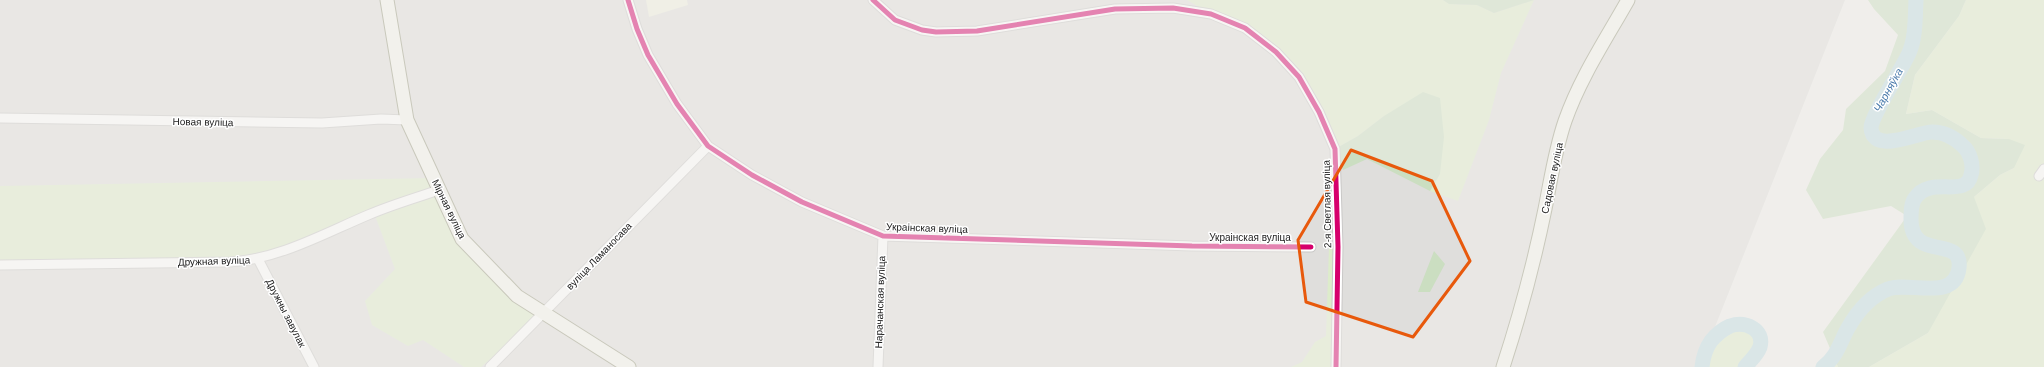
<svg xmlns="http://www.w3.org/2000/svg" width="2044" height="367" font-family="Helvetica,sans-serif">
<rect width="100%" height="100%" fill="#f0eeeb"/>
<path fill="#dfdedc" d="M 0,0 L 1845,0 L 1705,352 L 1702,367 L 0,367 Z"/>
<path fill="#efefdf" d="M 646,0 L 687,0 L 688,5 L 649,17 Z"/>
<path fill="#ddeccb" d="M 1187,0 L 1443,0 L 1449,4 L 1477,5 L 1494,13 L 1534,0 L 1501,73 L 1489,120 L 1458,201 L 1430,191 L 1440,174 L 1384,116 L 1358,136 L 1335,149 L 1299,77 L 1245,28 L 1211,14 Z
M 1966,0 L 2044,0 L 2044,367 L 1869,367 L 1928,333 L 1974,197 L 2000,175 L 2014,168 L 2009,139 L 1981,138 L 1932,110 L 1906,114 L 1915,75 L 1959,16 Z
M 434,178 L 462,239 L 544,313 L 481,367 L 464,367 L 423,340 L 408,346 L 372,325 L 365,301 L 395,269 L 374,213 L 258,259 L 0,265 L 0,186 Z
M 1329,247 L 1338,247 L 1335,367 L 1291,367 L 1302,362 L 1315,342 L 1326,336 Z
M 1740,324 C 1775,329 1758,351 1745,367 L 1702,367 C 1706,345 1717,328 1740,324 Z
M 1834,357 L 1838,367 L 1824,367 Z"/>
<path fill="#cbdec1" d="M 1443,0 L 1534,0 L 1494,13 L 1477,5 L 1449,4 Z
M 1868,0 L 1966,0 L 1959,16 L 1915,75 L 1906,114 L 1932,110 L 1981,138 L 2009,139 L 2025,145 L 2014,168 L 2000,175 L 1974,197 L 1986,229 L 1928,333 L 1869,367 L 1838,367 L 1823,332 L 1907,216 L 1891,206 L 1823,219 L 1806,190 L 1820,159 L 1843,130 L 1846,109 L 1885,71 L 1898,35 L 1874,9 Z
M 1423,92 L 1440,98 L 1444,137 L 1440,174 L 1430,191 L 1367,159 L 1343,170 L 1335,149 L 1358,136 L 1384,116 Z
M 1434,251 L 1445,264 L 1430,292 L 1418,292 Z"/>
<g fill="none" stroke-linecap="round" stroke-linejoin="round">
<path stroke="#bfdbe3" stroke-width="15" d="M 1702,367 C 1703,358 1706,348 1711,341 C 1716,335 1723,329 1730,326 C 1745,321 1765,329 1760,347 C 1757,355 1750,361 1745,367
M 1823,367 C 1837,357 1840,342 1848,328 C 1857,312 1871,296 1888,289 C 1909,281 1955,302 1959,268 C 1963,234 1911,263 1911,219 C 1911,212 1911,204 1915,198 C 1931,175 1966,199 1971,175 C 1974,165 1970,152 1963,146 C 1954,137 1945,132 1932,132 C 1918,132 1873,155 1871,128 C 1871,116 1902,69 1909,53 C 1916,37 1915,17 1916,0"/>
<g stroke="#c9c8c7" stroke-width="11">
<path id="street" d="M 628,0 L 637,29 L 648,55 L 677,104 L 708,146 L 752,175 L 802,202 L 883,236 L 1192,246 L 1311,247
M 873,0 L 895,20 L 922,30 L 936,32 L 977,31 L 1115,9 L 1173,8 L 1211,14 L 1245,28 L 1276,52 L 1299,77 L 1319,112 L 1335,149 L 1338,247 L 1336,367
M 0,118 L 322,123 L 381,119 L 407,120
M 2039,176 L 2044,169
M 258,259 L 314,367
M 0,265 L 230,262 C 279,259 323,234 368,215 C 391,205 415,198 439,190
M 490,367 L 708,146
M 878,367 L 883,236"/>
</g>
<g stroke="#999a82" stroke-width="15">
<path id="secondary" d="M 387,0 L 407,120 L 462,239 L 517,296 L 629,367
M 1503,367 C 1520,315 1534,263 1545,209 C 1551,179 1555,150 1565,121 C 1580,78 1606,39 1628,0"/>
</g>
<use href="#street" stroke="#fdfcfc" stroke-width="9"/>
<use href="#secondary" stroke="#f4f4ed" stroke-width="13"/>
<g stroke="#fff" stroke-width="8">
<path id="cycleway" d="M 628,0 L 637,29 L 648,55 L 677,104 L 708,146 L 752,175 L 802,202 L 883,236 L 1192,246 L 1311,247
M 873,0 L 895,20 L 922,30 L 936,32 L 977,31 L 1115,9 L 1173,8 L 1211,14 L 1245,28 L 1276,52 L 1299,77 L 1319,112 L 1335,149 L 1338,247 L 1336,367"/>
</g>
<use href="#cycleway" stroke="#d6006c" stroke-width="5"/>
</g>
<path d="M0 0H2044V367H0ZM 1351,150 L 1432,181 L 1470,261 L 1413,337 L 1306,302 L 1298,240 Z" fill="#f0eeeb" fill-opacity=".55" fill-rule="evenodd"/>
<path fill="none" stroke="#e8590c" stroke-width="3" stroke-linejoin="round" d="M 1351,150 L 1432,181 L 1470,261 L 1413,337 L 1306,302 L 1298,240 Z"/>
<g text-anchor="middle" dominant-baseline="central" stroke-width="3" stroke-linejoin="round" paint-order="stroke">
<g font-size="10" fill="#222" stroke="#fff">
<text transform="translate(203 122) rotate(1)">Новая вуліца</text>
<text transform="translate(1552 178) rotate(-78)">Садовая вуліца</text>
<text transform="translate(1327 204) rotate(-91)">2-я Светлая вуліца</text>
<text transform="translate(449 209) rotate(64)">Мірная вуліца</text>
<text transform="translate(927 228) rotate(2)">Украінская вуліца</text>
<text x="1250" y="237">Украінская вуліца</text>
<text transform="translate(599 256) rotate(-46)">вуліца Ламаносава</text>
<text transform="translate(214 261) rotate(-2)">Дружная вуліца</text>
<text transform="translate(880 302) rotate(-88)">Нарачанская вуліца</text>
<text transform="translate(286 313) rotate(63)">Дружны завулак</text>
</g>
<g font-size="11" font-style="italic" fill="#4a7aab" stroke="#fff">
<text transform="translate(1888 90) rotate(-61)">Чарняўка</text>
</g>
</g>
</svg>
